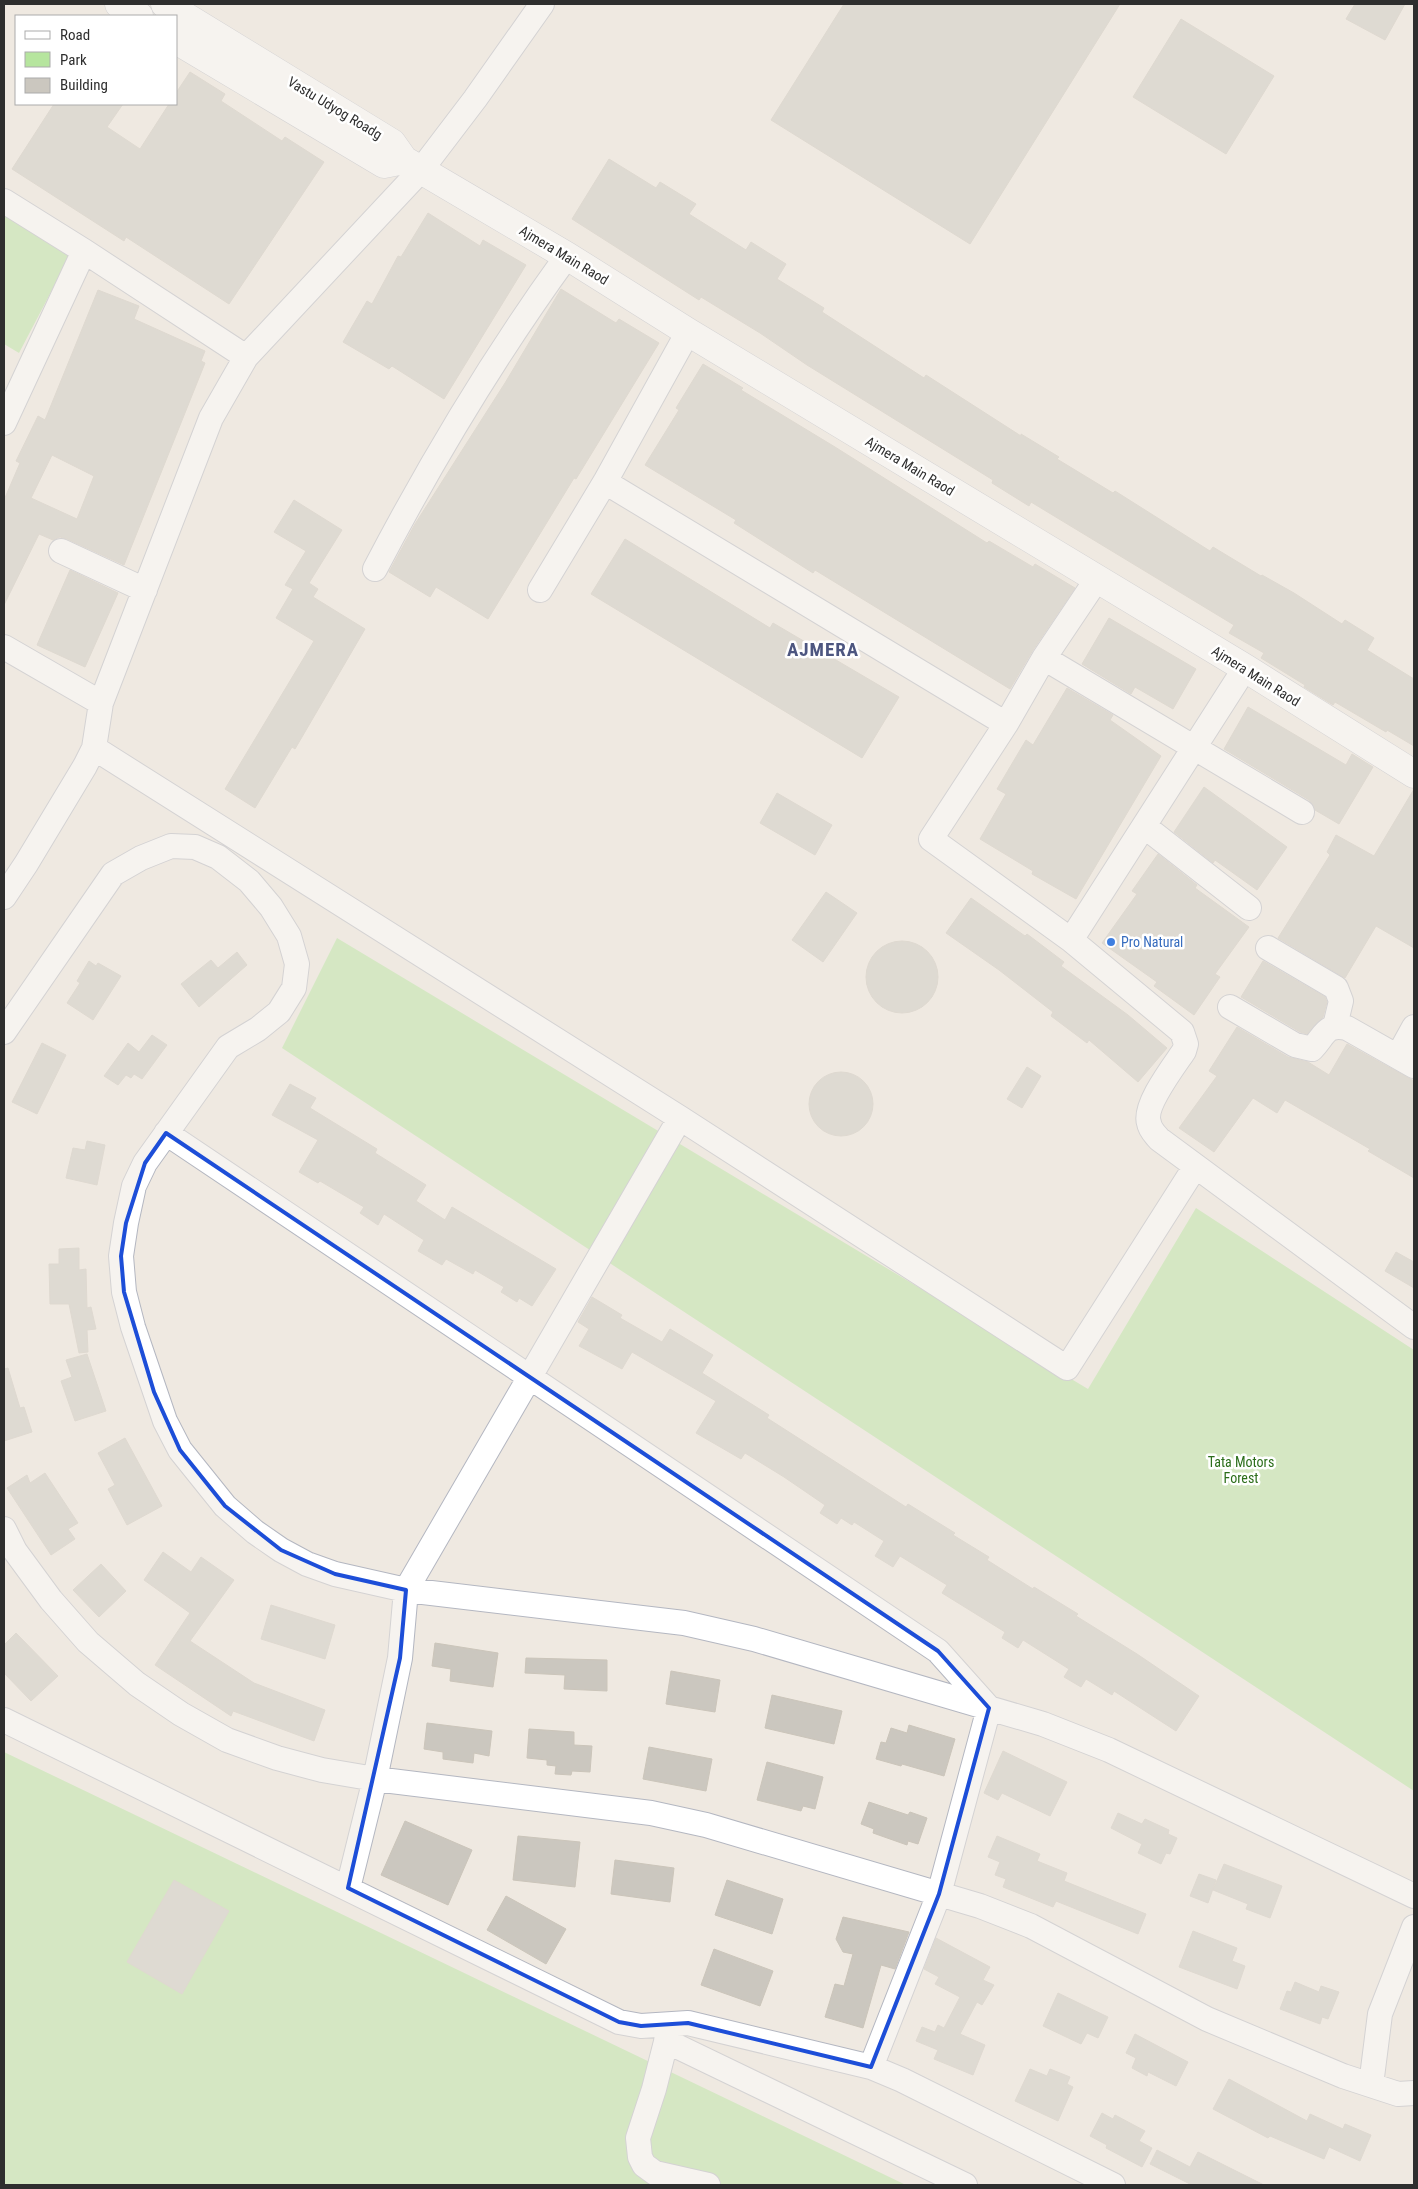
<svg xmlns="http://www.w3.org/2000/svg" width="1418" height="2189" font-family="'Roboto Condensed',sans-serif">
<rect width="100%" height="100%" fill="#efe9e1"/>
<path fill="#b6e59e" d="M 4,210 L 72,252 L 19,353 L 4,344 Z
M 337,938 L 1088,1389 L 1196,1208 L 1414,1350 L 1414,1791 L 282,1048 Z
M 4,1752 L 906,2185 L 4,2185 Z"/>
<path fill="#cbc7bf" stroke="#cbc5ba" fill-rule="evenodd" d="M 844,4 L 1120,4 L 970,244 L 771,120 Z
M 1355,4 L 1405,4 L 1385,40 L 1346,19 Z
M 1181,19 L 1274,76 L 1226,154 L 1133,97 Z
M 190,72 L 225,94 L 221,101 L 282,141 L 285,137 L 324,162 L 229,304 L 126,237 L 124,241 L 12,169 L 54,104 L 123,104 L 107,127 L 140,149 L 169,104 L 176,104 L 176,93 Z
M 609,159 L 656,188 L 660,182 L 696,204 L 689,214 L 746,250 L 751,242 L 786,264 L 777,279 L 824,308 L 822,312 L 924,378 L 926,375 L 1021,436 L 1021,434 L 1059,457 L 1057,459 L 1113,493 L 1115,491 L 1210,551 L 1213,547 L 1261,576 L 1262,575 L 1294,593 L 1342,624 L 1345,620 L 1374,638 L 1367,650 L 1414,679 L 1414,746 L 1387,730 L 1386,732 L 1335,702 L 1333,705 L 1304,687 L 1305,685 L 1261,658 L 1264,653 L 1229,633 L 1234,625 L 1031,502 L 1029,506 L 992,483 L 993,480 L 807,365 L 760,333 L 701,297 L 699,300 L 572,219 Z
M 428,213 L 480,246 L 483,240 L 526,265 L 444,399 L 392,366 L 389,369 L 343,342 L 367,301 L 372,304 L 398,256 L 401,257 Z
M 561,289 L 616,323 L 619,319 L 659,343 L 576,479 L 574,478 L 488,619 L 436,587 L 430,597 L 389,572 L 415,524 L 505,383 Z
M 98,290 L 139,306 L 134,319 L 205,351 L 201,361 L 205,363 L 124,565 L 67,539 L 60,537 L 53,540 L 39,534 L 4,605 L 4,500 L 20,463 L 16,461 L 38,416 L 45,420 ZM 52,455 L 94,476 L 77,519 L 31,498 Z
M 703,364 L 743,388 L 741,390 L 835,447 L 987,543 L 989,541 L 1033,567 L 1035,564 L 1075,588 L 1033,650 L 1010,689 L 815,570 L 813,573 L 734,523 L 736,520 L 645,465 L 679,410 L 676,408 Z
M 294,500 L 342,530 L 309,583 L 318,589 L 313,597 L 365,629 L 295,749 L 292,747 L 255,808 L 225,789 L 314,641 L 276,618 L 293,589 L 285,585 L 306,551 L 274,532 Z
M 625,539 L 770,628 L 773,623 L 899,697 L 862,758 L 591,594 Z
M 70,570 L 118,593 L 85,667 L 37,645 Z
M 1109,618 L 1196,669 L 1173,709 L 1135,687 L 1131,694 L 1082,664 Z
M 1067,688 L 1113,715 L 1110,720 L 1161,756 L 1076,899 L 1032,874 L 1033,871 L 980,839 L 1006,794 L 997,789 L 1026,740 L 1033,745 Z
M 1248,707 L 1346,765 L 1352,754 L 1373,767 L 1339,824 L 1315,810 L 1309,800 L 1224,749 Z
M 1204,787 L 1287,847 L 1257,890 L 1215,860 L 1213,863 L 1174,832 Z
M 1414,789 L 1414,948 L 1376,926 L 1345,978 L 1278,938 L 1330,855 L 1327,852 L 1336,835 L 1374,856 Z
M 777,793 L 832,825 L 815,855 L 760,823 Z
M 1158,854 L 1197,885 L 1195,888 L 1249,927 L 1215,974 L 1220,977 L 1194,1015 L 1154,986 L 1157,982 L 1102,943 L 1137,894 L 1132,891 Z
M 826,892 L 857,913 L 823,962 L 792,940 Z
M 971,898 L 1025,936 L 1027,934 L 1064,962 L 1061,966 L 1128,1015 L 1167,1048 L 1138,1082 L 1089,1040 L 1087,1043 L 1051,1016 L 1053,1012 L 999,970 L 946,933 Z
M866 977a36 36 0 1 1 72 0a36 36 0 1 1-72 0Z
M 237,952 L 247,965 L 199,1007 L 181,984 L 211,960 L 218,968 Z
M 89,961 L 96,966 L 98,963 L 121,976 L 93,1020 L 67,1003 L 80,983 L 77,981 Z
M 1263,961 L 1325,997 L 1327,1002 L 1323,1017 L 1307,1034 L 1300,1032 L 1241,997 Z
M 1237,1027 L 1288,1057 L 1308,1062 L 1329,1075 L 1347,1044 L 1414,1081 L 1414,1178 L 1368,1151 L 1370,1149 L 1285,1100 L 1277,1113 L 1253,1098 L 1214,1152 L 1179,1128 L 1217,1076 L 1209,1071 Z
M 152,1035 L 167,1045 L 142,1079 L 134,1074 L 131,1078 L 126,1075 L 118,1085 L 104,1076 L 128,1043 L 139,1052 Z
M 42,1043 L 66,1055 L 37,1114 L 12,1102 Z
M 1027,1067 L 1041,1076 L 1022,1108 L 1007,1099 Z
M809 1104a32 32 0 1 1 64 0a32 32 0 1 1-64 0Z
M 290,1084 L 316,1098 L 310,1108 L 377,1149 L 375,1153 L 426,1185 L 416,1201 L 445,1220 L 452,1207 L 556,1269 L 532,1306 L 519,1298 L 517,1302 L 501,1292 L 504,1287 L 475,1270 L 473,1274 L 446,1259 L 442,1265 L 418,1251 L 424,1240 L 384,1214 L 378,1225 L 360,1213 L 364,1207 L 320,1181 L 318,1183 L 299,1172 L 318,1140 L 272,1115 Z
M 87,1141 L 105,1145 L 97,1185 L 66,1178 L 73,1148 L 85,1150 Z
M 79,1248 L 79,1270 L 86,1269 L 87,1308 L 91,1307 L 96,1329 L 87,1330 L 88,1352 L 79,1353 L 69,1304 L 50,1304 L 49,1264 L 59,1264 L 59,1249 Z
M 1396,1252 L 1414,1262 L 1414,1288 L 1385,1271 Z
M 592,1297 L 622,1315 L 620,1318 L 662,1342 L 670,1329 L 713,1355 L 702,1373 L 769,1415 L 767,1418 L 906,1507 L 908,1504 L 955,1533 L 953,1535 L 989,1557 L 987,1560 L 1033,1589 L 1034,1587 L 1078,1614 L 1076,1616 L 1137,1654 L 1199,1696 L 1176,1731 L 1114,1691 L 1112,1695 L 1086,1679 L 1081,1687 L 1064,1677 L 1069,1669 L 1023,1640 L 1018,1648 L 1002,1638 L 1005,1632 L 942,1593 L 947,1585 L 900,1556 L 893,1567 L 875,1556 L 884,1541 L 854,1522 L 852,1525 L 841,1518 L 837,1524 L 820,1513 L 825,1505 L 784,1477 L 745,1453 L 741,1459 L 696,1433 L 716,1401 L 632,1352 L 622,1369 L 579,1346 L 589,1329 L 578,1322 Z
M 87,1354 L 106,1411 L 75,1421 L 61,1381 L 72,1377 L 66,1360 Z
M 8,1368 L 20,1408 L 24,1407 L 32,1432 L 4,1441 L 4,1369 Z
M 125,1438 L 162,1506 L 127,1525 L 108,1489 L 115,1485 L 98,1453 Z
M 45,1473 L 78,1523 L 68,1529 L 75,1539 L 51,1555 L 7,1488 L 27,1475 L 30,1483 Z
M 163,1552 L 191,1572 L 201,1557 L 234,1580 L 190,1641 L 254,1683 L 325,1710 L 314,1741 L 233,1711 L 231,1716 L 155,1665 L 190,1613 L 144,1580 Z
M 101,1564 L 126,1591 L 99,1617 L 73,1590 Z
M 271,1605 L 335,1625 L 325,1659 L 261,1639 Z
M 16,1633 L 58,1676 L 31,1701 L 4,1673 L 4,1645 Z
M 435,1643 L 498,1653 L 493,1687 L 450,1681 L 451,1669 L 432,1666 Z
M 526,1658 L 607,1660 L 607,1691 L 564,1689 L 565,1675 L 525,1673 Z
M 671,1671 L 720,1680 L 715,1712 L 666,1704 Z
M 772,1695 L 842,1711 L 834,1744 L 765,1728 Z
M 427,1723 L 492,1731 L 489,1756 L 474,1753 L 473,1763 L 443,1759 L 443,1752 L 424,1749 Z
M 909,1725 L 955,1739 L 944,1776 L 902,1764 L 901,1766 L 876,1759 L 881,1742 L 886,1743 L 891,1728 L 907,1733 Z
M 529,1729 L 574,1732 L 574,1745 L 592,1746 L 590,1772 L 572,1771 L 571,1775 L 555,1774 L 556,1766 L 547,1765 L 547,1760 L 527,1758 Z
M 649,1747 L 712,1759 L 706,1791 L 643,1779 Z
M 1003,1751 L 1067,1782 L 1050,1816 L 1002,1793 L 998,1800 L 984,1793 Z
M 767,1762 L 823,1777 L 815,1809 L 803,1806 L 801,1811 L 757,1800 Z
M 869,1802 L 908,1815 L 910,1812 L 927,1818 L 918,1844 L 908,1841 L 907,1845 L 873,1833 L 874,1829 L 861,1824 Z
M 1118,1813 L 1142,1824 L 1145,1819 L 1169,1830 L 1168,1834 L 1177,1838 L 1170,1854 L 1166,1853 L 1161,1864 L 1138,1853 L 1142,1844 L 1111,1828 Z
M 405,1821 L 472,1850 L 448,1905 L 381,1875 Z
M 518,1836 L 580,1842 L 575,1887 L 513,1880 Z
M 997,1836 L 1040,1854 L 1037,1861 L 1067,1873 L 1064,1881 L 1146,1914 L 1138,1934 L 1056,1901 L 1053,1907 L 1003,1887 L 1006,1879 L 995,1875 L 1000,1862 L 988,1857 Z
M 615,1860 L 674,1868 L 670,1902 L 611,1894 Z
M 1224,1864 L 1282,1886 L 1270,1918 L 1246,1909 L 1248,1904 L 1213,1890 Z
M 1199,1874 L 1216,1880 L 1208,1903 L 1190,1896 Z
M 174,1880 L 229,1911 L 182,1994 L 127,1962 Z
M 727,1880 L 783,1899 L 772,1934 L 715,1915 Z
M 506,1896 L 566,1929 L 546,1964 L 487,1930 Z
M 843,1917 L 909,1932 L 895,1969 L 881,1965 L 863,2028 L 825,2017 L 835,1984 L 844,1986 L 853,1954 L 843,1952 L 836,1939 Z
M 1193,1931 L 1237,1948 L 1232,1961 L 1245,1966 L 1237,1989 L 1179,1967 Z
M 936,1938 L 990,1967 L 983,1980 L 994,1985 L 982,2005 L 977,2002 L 960,2034 L 985,2045 L 973,2075 L 934,2059 L 938,2050 L 916,2041 L 922,2027 L 935,2032 L 938,2025 L 944,2028 L 960,1997 L 935,1984 L 939,1977 L 924,1969 Z
M 714,1949 L 773,1971 L 760,2006 L 701,1985 Z
M 1295,1982 L 1319,1992 L 1321,1986 L 1339,1992 L 1328,2019 L 1322,2017 L 1320,2024 L 1280,2009 L 1287,1991 L 1291,1992 Z
M 1058,1993 L 1108,2017 L 1098,2038 L 1087,2033 L 1081,2044 L 1043,2026 Z
M 1135,2034 L 1188,2062 L 1176,2086 L 1148,2072 L 1147,2076 L 1132,2068 L 1136,2058 L 1126,2053 Z
M 1030,2069 L 1047,2076 L 1050,2069 L 1070,2077 L 1067,2084 L 1073,2087 L 1058,2121 L 1015,2101 Z
M 1229,2079 L 1307,2121 L 1310,2114 L 1343,2129 L 1345,2124 L 1371,2135 L 1360,2161 L 1329,2147 L 1324,2159 L 1270,2136 L 1268,2138 L 1213,2109 Z
M 1102,2113 L 1113,2119 L 1115,2115 L 1145,2131 L 1139,2141 L 1152,2148 L 1142,2167 L 1106,2148 L 1107,2145 L 1090,2136 Z
M 1157,2150 L 1190,2167 L 1198,2152 L 1264,2185 L 1192,2185 L 1150,2164 Z"/>
<g fill="none" stroke-linecap="round" stroke-linejoin="round">
<g stroke="#b4b7c1" stroke-width="26">
<path id="minor" d="M 4,201 L 84,251 L 246,357
M 4,423 L 84,251
M 605,482 L 1006,724
M 61,551 L 145,590
M 375,569 C 432,460 495,355 567,256
M 1097,579 L 1044,658 L 1006,724 L 931,839 L 1071,940 L 1182,1032 L 1186,1044 L 1184,1051 C 1174,1066 1143,1106 1149,1123 C 1150,1130 1155,1134 1159,1139 L 1414,1327
M 540,590 L 605,482 L 688,332
M 4,647 L 101,703
M 1044,658 L 1302,812
M 94,748 L 680,1118 L 1067,1368 L 1195,1167
M 1144,826 L 1249,908
M 4,897 L 26,864 L 85,766 L 94,748 L 101,703 L 211,418 L 246,357 L 421,170 L 475,99 L 542,4
M 1071,940 L 1245,668
M 1268,948 L 1336,988 L 1341,1001 L 1335,1026
M 1230,1007 L 1295,1045 L 1312,1049 C 1326,1034 1325,1024 1347,1028 L 1414,1066
M 4,1032 L 113,874 L 141,858 L 171,846 L 195,847 L 218,857 L 249,881 L 271,907 L 289,936 L 297,964 L 294,988 L 279,1012 L 258,1029 L 228,1047 L 145,1163 L 134,1186 L 126,1223 L 121,1256 L 124,1292 L 133,1327 L 165,1421 L 180,1450 L 225,1506 L 255,1532 L 281,1550 L 307,1564 L 335,1574 L 406,1590 L 684,1623 L 754,1639 L 1043,1724 L 1109,1750 L 1414,1896
M 1398,1056 L 1414,1027
M 166,1133 L 938,1651 L 989,1708 L 939,1894 L 871,2067
M 4,1529 L 15,1551 L 51,1600 L 88,1642 L 137,1684 L 181,1714 L 227,1740 L 277,1758 L 322,1770 L 375,1779 L 651,1813 L 706,1825 L 980,1906 L 1031,1926 L 1207,2019 L 1343,2076 L 1398,2094 L 1414,2093
M 4,1720 L 619,2022 L 641,2026 L 688,2023 L 871,2067 L 902,2080 L 1113,2185
M 348,1888 L 375,1779 L 400,1658 L 406,1590 L 680,1118
M 670,2026 L 654,2089 L 638,2138 L 640,2157 L 644,2165 L 655,2173 L 708,2185
M 666,2041 L 965,2185
M 1371,2085 L 1380,2014 L 1414,1927"/>
</g>
<g stroke="#b4b7c1" stroke-width="29">
<path id="tertiary" d="M 119,4 L 139,16
M 165,4 L 392,143 L 404,160 L 567,256 L 688,332 L 1245,668 L 1414,774
M 176,40 L 384,164 L 404,160"/>
</g>
<use href="#minor" stroke="#fff" stroke-width="24"/>
<use href="#tertiary" stroke="#fff" stroke-width="28"/>
</g>
<path d="M0 0H1418V2189H0ZM 166,1133 L 938,1651 L 989,1708 L 939,1894 L 871,2067 L 688,2023 L 641,2026 L 619,2022 L 348,1888 L 400,1658 L 406,1590 L 335,1574 L 281,1550 L 225,1506 L 180,1450 L 154,1392 L 124,1292 L 121,1256 L 126,1223 L 145,1163 Z" fill="#efe9e1" fill-opacity=".55" fill-rule="evenodd"/>
<path fill="none" stroke="#1d4ed8" stroke-width="4" stroke-linejoin="round" d="M 166,1133 L 938,1651 L 989,1708 L 939,1894 L 871,2067 L 688,2023 L 641,2026 L 619,2022 L 348,1888 L 400,1658 L 406,1590 L 335,1574 L 281,1550 L 225,1506 L 180,1450 L 154,1392 L 124,1292 L 121,1256 L 126,1223 L 145,1163 Z"/>
<circle fill="#3f7fe0" stroke="#fff" stroke-width="2" cx="1111" cy="942" r="5"/>
<g text-anchor="middle" dominant-baseline="central" stroke-width="5" stroke-linejoin="round" paint-order="stroke">
<g font-size="14" fill="#2e2e2e" stroke="#fff">
<text transform="translate(335 108) rotate(31)">Vastu Udyog Roadg</text>
<text transform="translate(564 255) rotate(31)">Ajmera Main Raod</text>
<text transform="translate(910 466) rotate(31)">Ajmera Main Raod</text>
<text transform="translate(1256 676) rotate(32)">Ajmera Main Raod</text>
</g>
<g font-size="14" fill="#366cbe" stroke="#fff" text-anchor="start">
<text x="1121" y="942">Pro Natural</text>
</g>
<g font-size="14" fill="#2c6e1b" stroke="#fff">
<text x="1241" y="1462">Tata Motors<tspan x="1241" dy="16">Forest</tspan></text>
</g>
<g font-size="19" font-weight="bold" letter-spacing="1" fill="#4d5680" stroke="#fff">
<text x="823" y="649">AJMERA</text>
</g>
</g>
<rect width="1418" height="2189" fill="none" stroke="#2e2e2e" stroke-width="10"/>
<rect x="15" y="15" width="162" height="90" fill="#ffffff" stroke="#ababab"/>
<rect x="25" y="31" width="25" height="8" fill="#ffffff" stroke="#ababab"/>
<text x="60" y="40" font-size="15" fill="#2e2e2e">Road</text>
<rect x="25" y="52" width="25" height="15" fill="#b6e59e" stroke="#ababab"/>
<text x="60" y="65" font-size="15" fill="#2e2e2e">Park</text>
<rect x="25" y="78" width="25" height="15" fill="#cbc7bf" stroke="#ababab"/>
<text x="60" y="90" font-size="15" fill="#2e2e2e">Building</text>
</svg>
